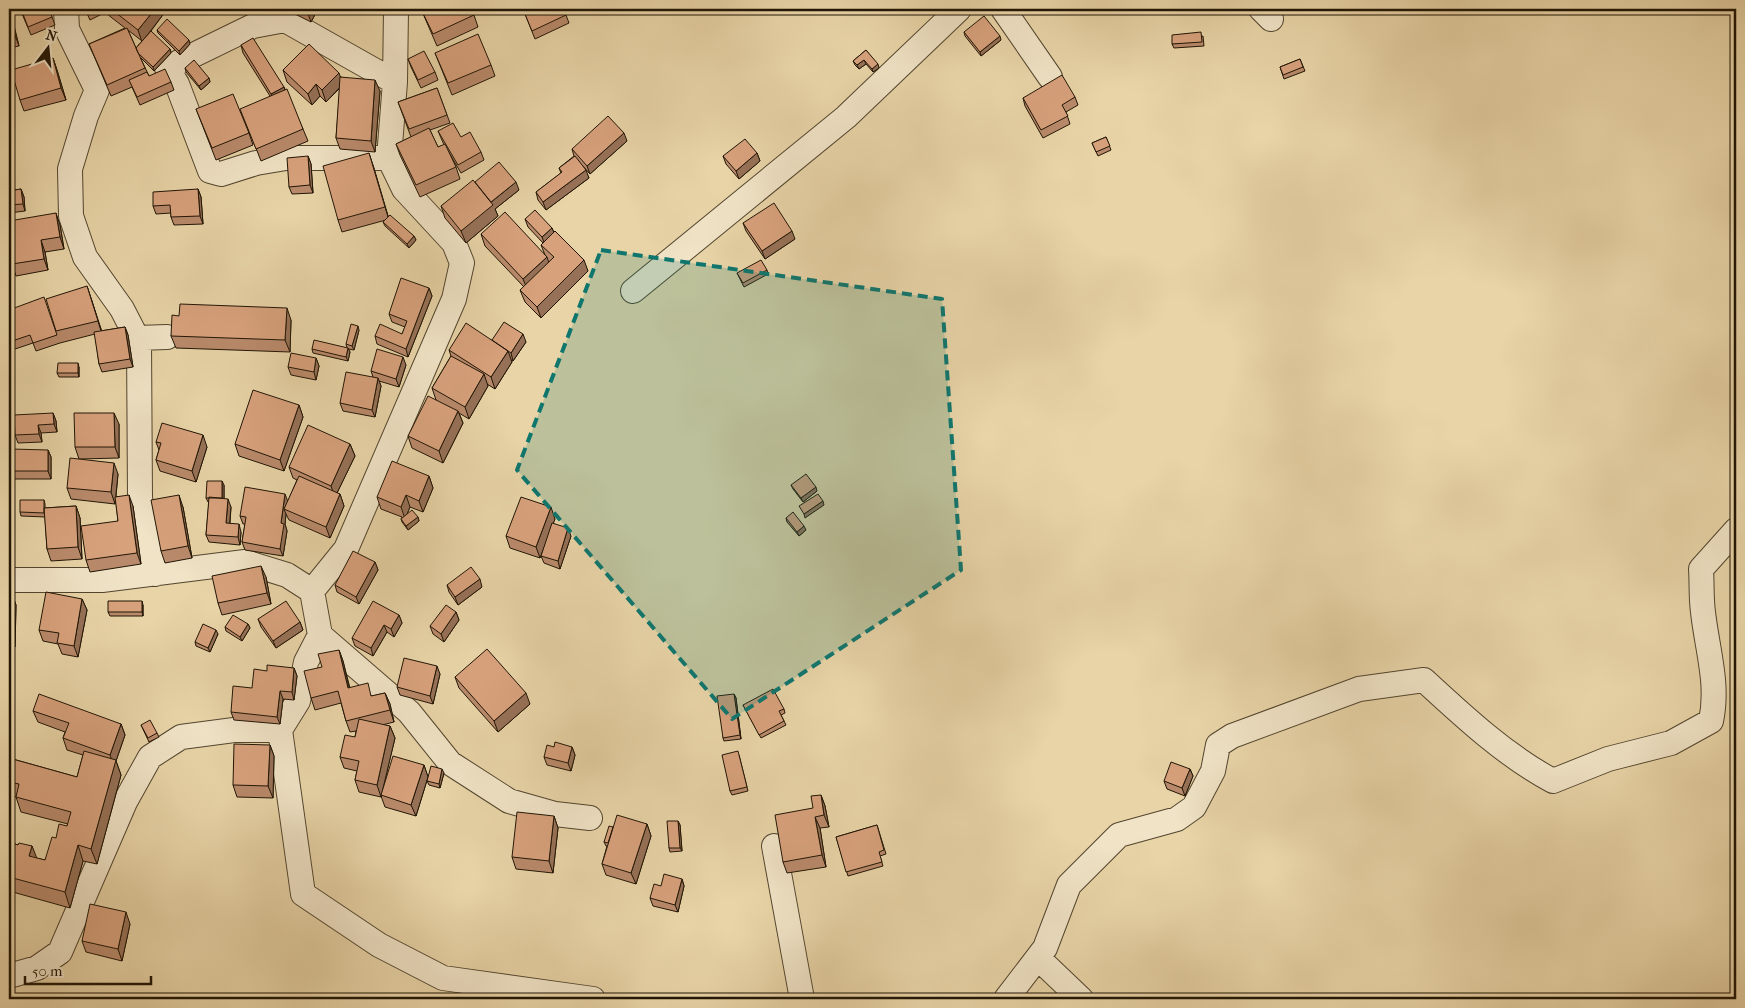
<svg xmlns="http://www.w3.org/2000/svg" width="1745" height="1008" font-family="'IM FELL French Canon',serif">
<rect width="100%" height="100%" fill="#e8d4a7"/>
<filter id="stains"><feTurbulence type="fractalNoise" baseFrequency=".004" numOctaves="4"/><feColorMatrix values="0 0 0 0 .2 0 0 0 0 .09 0 0 0 0 .02 0 0 0 .5 -.17"/></filter>
<radialGradient id="worn" r=".72"><stop offset=".6" stop-color="#630" stop-opacity="0"/><stop offset="1" stop-color="#630" stop-opacity=".3"/></radialGradient>
<g fill="none" stroke-linecap="round" stroke-linejoin="round">
<g stroke="#52452e" stroke-width="26">
<path id="minor" d="M 66,9 L 67,29 L 97,90 L 86,116 L 70,169 L 71,216 L 85,257 L 122,309 L 139,342 L 140,498 L 155,574
M 1003,9 L 1050,77
M 1261,9 L 1271,19
M 384,158 L 286,158 L 256,163 L 221,174 L 210,171 L 177,84 L 167,68 L 253,26 L 285,20 L 395,82
M 633,291 L 846,117 L 959,9
M 137,338 L 167,337
M 9,580 L 102,580 L 245,562 L 287,575 L 312,591 L 320,635 L 409,712 L 450,763 L 509,801 L 555,814 L 590,818
M 312,591 L 346,549 L 454,299 L 462,263 L 454,243 L 404,189 L 389,158 L 395,82 L 396,9
M 280,730 L 303,894 L 379,945 L 443,978 L 593,999
M 774,846 L 802,999
M 1038,958 L 1081,999
M 9,976 L 37,968 L 60,952 L 125,802 L 150,757 L 181,737 L 234,730 L 280,730 L 298,701 L 306,662 L 320,635
M 1006,999 L 1045,948 L 1069,885 L 1119,835 L 1177,819 L 1194,807 L 1213,771 L 1218,745 L 1232,736 L 1359,689 L 1424,680 C 1463,716 1506,756 1553,781 L 1608,759 L 1671,743 L 1711,721 C 1719,684 1707,649 1703,612 C 1701,598 1702,583 1701,569 L 1736,530"/>
</g>
<use href="#minor" stroke="#f0e3c6" stroke-width="24"/>
</g>
<path fill="#b98a6b" stroke="#201505" fill-rule="evenodd" d="M 20,9 L 49,9 L 55,25 L 31,35 Z
M 85,9 L 164,9 L 165,12 L 148,35 L 170,49 L 171,53 L 154,71 L 140,57 L 149,76 L 171,82 L 174,90 L 140,105 L 132,87 L 111,96 L 89,44 L 125,28 L 107,14 L 106,12 L 90,20 ZM 128,30 L 142,41 L 136,48 Z
M 201,9 L 213,9 L 208,15 Z
M 285,9 L 318,9 L 311,22 Z
M 421,9 L 474,15 L 478,27 L 437,46 Z
M 9,14 L 10,14 L 13,22 L 19,46 L 9,48 Z
M 525,14 L 566,15 L 569,23 L 535,39 Z
M 157,30 L 190,44 L 180,55 L 158,33 Z
M 964,32 L 1001,40 L 981,56 L 965,36 Z
M 1203,36 L 1204,46 L 1174,48 L 1172,44 Z
M 241,45 L 284,87 L 303,129 L 308,141 L 261,161 L 245,120 L 270,96 L 243,53 Z
M 866,50 L 879,68 L 873,72 L 866,64 L 859,69 L 855,65 L 853,61 Z
M 435,53 L 491,65 L 495,76 L 452,95 Z
M 53,58 L 57,70 L 66,100 L 24,111 L 20,100 Z
M 408,59 L 435,72 L 438,80 L 421,88 L 411,67 Z
M 1300,59 L 1305,71 L 1284,79 L 1280,67 Z
M 185,68 L 209,78 L 210,82 L 201,90 L 186,72 Z
M 283,70 L 341,77 L 380,91 L 375,152 L 340,149 L 336,138 L 340,88 L 326,102 L 320,96 L 312,105 L 287,82 Z
M 437,88 L 450,123 L 430,130 L 438,147 L 444,145 L 438,131 L 461,137 L 481,152 L 484,160 L 461,173 L 448,151 L 456,167 L 460,179 L 420,197 L 400,155 L 396,144 L 411,137 L 398,102 Z
M 1075,97 L 1078,105 L 1066,112 L 1070,124 L 1043,138 L 1025,106 L 1023,98 Z
M 196,109 L 249,133 L 253,145 L 216,160 Z
M 1106,137 L 1111,150 L 1098,156 L 1092,143 Z
M 627,141 L 590,174 L 582,165 L 589,178 L 546,210 L 538,200 L 536,192 L 561,173 L 559,168 L 574,156 L 572,149 Z
M 757,153 L 760,161 L 739,179 L 726,164 L 723,156 Z
M 308,156 L 311,164 L 313,193 L 292,194 L 289,187 Z
M 373,165 L 388,217 L 414,236 L 416,240 L 409,248 L 385,226 L 383,222 L 386,220 L 342,232 L 338,220 Z
M 475,182 L 519,190 L 495,209 L 498,216 L 466,243 L 445,218 L 441,206 Z
M 21,189 L 24,197 L 25,211 L 9,213 L 9,191 Z
M 198,189 L 201,197 L 203,224 L 174,225 L 171,217 L 171,213 L 156,214 L 153,206 Z
M 525,219 L 552,228 L 554,233 L 588,271 L 541,318 L 525,302 L 520,290 L 524,287 L 485,246 L 481,234 L 545,255 L 541,245 L 543,243 L 528,227 Z
M 743,223 L 795,239 L 765,259 L 746,231 Z
M 60,225 L 64,249 L 45,252 L 48,270 L 16,276 L 12,264 Z
M 767,270 L 768,274 L 744,287 L 737,273 Z
M 429,288 L 432,296 L 408,357 L 377,344 L 375,336 L 402,334 L 405,327 L 392,322 L 389,314 Z
M 91,298 L 101,331 L 125,327 L 128,335 L 133,367 L 102,372 L 99,364 L 95,334 L 60,343 L 36,351 L 33,343 L 9,351 L 9,310 L 53,323 Z
M 179,316 L 291,320 L 290,352 L 176,348 L 171,336 Z
M 359,330 L 354,350 L 348,349 L 350,352 L 348,361 L 313,353 L 312,349 L 347,348 L 346,344 Z
M 492,340 L 526,342 L 513,361 L 511,360 L 512,362 L 495,389 L 487,384 L 488,386 L 469,419 L 459,413 L 463,423 L 443,463 L 412,448 L 408,436 L 436,400 L 432,388 L 451,356 L 449,350 Z
M 316,358 L 319,366 L 316,380 L 291,375 L 288,367 Z
M 406,365 L 399,387 L 379,381 L 381,386 L 375,417 L 343,411 L 340,403 L 373,377 L 371,371 Z
M 79,367 L 79,377 L 59,377 L 57,373 Z
M 299,405 L 303,417 L 284,471 L 239,456 L 235,444 Z
M 53,413 L 56,421 L 57,432 L 41,433 L 42,442 L 18,443 L 15,435 Z
M 119,424 L 119,458 L 79,459 L 75,447 Z
M 156,442 L 207,447 L 196,482 L 160,471 L 156,460 L 159,450 Z
M 350,444 L 355,456 L 337,493 L 340,494 L 344,506 L 330,538 L 289,520 L 286,514 L 285,524 L 287,531 L 283,556 L 245,550 L 242,542 L 245,524 L 243,524 L 240,516 L 288,501 L 297,480 L 293,478 L 289,467 Z
M 48,450 L 51,457 L 51,479 L 14,479 L 11,471 Z
M 118,474 L 116,496 L 133,506 L 141,564 L 90,572 L 86,560 L 118,521 L 116,502 L 115,504 L 71,499 L 67,488 Z
M 429,476 L 433,488 L 423,512 L 410,507 L 407,514 L 418,517 L 419,521 L 408,530 L 402,522 L 401,519 L 402,517 L 381,509 L 377,497 Z
M 224,485 L 224,499 L 231,507 L 230,523 L 241,532 L 240,545 L 209,542 L 206,535 L 209,502 L 208,502 L 206,498 Z
M 791,485 L 817,491 L 803,502 L 793,489 Z
M 9,500 L 13,501 L 14,505 L 13,517 L 9,517 Z
M 44,500 L 45,504 L 45,508 L 76,506 L 80,518 L 82,559 L 51,561 L 47,549 L 45,517 L 21,516 L 20,512 Z
M 183,507 L 192,558 L 165,563 L 161,551 Z
M 786,518 L 806,530 L 799,536 L 787,522 Z
M 555,519 L 553,523 L 571,536 L 560,569 L 544,563 L 541,556 L 542,552 L 540,558 L 510,548 L 506,536 Z
M 375,562 L 378,570 L 359,604 L 337,592 L 335,585 Z
M 266,577 L 271,604 L 222,615 L 218,603 Z
M 447,585 L 482,587 L 458,605 L 449,592 Z
M 9,597 L 13,597 L 16,605 L 15,647 L 9,646 Z
M 82,599 L 87,610 L 78,657 L 62,654 L 58,644 L 43,641 L 39,630 Z
M 143,605 L 143,616 L 110,616 L 108,612 Z
M 456,612 L 459,620 L 444,642 L 433,634 L 430,626 Z
M 399,615 L 402,623 L 394,637 L 387,632 L 373,656 L 355,646 L 352,638 Z
M 258,619 L 300,622 L 303,630 L 276,648 L 261,627 Z
M 248,624 L 250,628 L 242,641 L 226,631 L 225,627 Z
M 218,634 L 210,652 L 196,646 L 195,642 Z
M 339,650 L 343,661 L 350,688 L 372,696 L 385,693 L 390,704 L 394,722 L 382,725 L 390,726 L 395,738 L 383,788 L 424,765 L 428,777 L 416,816 L 385,807 L 381,796 L 381,797 L 359,792 L 355,780 L 357,771 L 344,768 L 340,757 L 355,737 L 356,731 L 350,732 L 346,721 L 341,703 L 315,710 L 311,698 L 322,667 Z
M 294,668 L 297,676 L 294,700 L 283,699 L 280,724 L 234,720 L 231,712 L 267,671 Z
M 440,674 L 433,704 L 400,695 L 397,687 Z
M 455,677 L 530,704 L 498,732 L 459,688 Z
M 734,694 L 736,698 L 741,739 L 724,741 L 723,738 Z
M 743,705 L 784,709 L 785,713 L 781,715 L 786,725 L 761,738 Z
M 33,711 L 121,724 L 125,735 L 116,761 L 121,775 L 97,864 L 83,861 L 70,908 L 9,891 L 9,842 L 18,845 L 32,846 L 36,858 L 45,860 L 56,838 L 67,826 L 68,824 L 21,812 L 16,797 L 9,795 L 9,758 L 77,777 L 83,755 L 67,750 L 63,738 L 65,732 L 38,722 Z
M 141,725 L 157,733 L 159,737 L 149,742 Z
M 270,745 L 274,756 L 273,798 L 237,797 L 233,785 Z
M 554,747 L 572,747 L 575,755 L 571,771 L 547,765 L 544,757 Z
M 739,755 L 748,791 L 732,795 L 730,791 Z
M 1190,769 L 1193,776 L 1185,796 L 1167,789 L 1164,781 Z
M 444,773 L 440,788 L 429,785 L 427,781 Z
M 821,795 L 825,806 L 829,827 L 820,828 L 826,867 L 787,873 L 783,862 Z
M 554,816 L 558,828 L 553,873 L 516,869 L 512,857 Z
M 678,821 L 680,825 L 682,851 L 670,852 L 669,848 Z
M 647,824 L 651,836 L 636,884 L 606,875 L 602,864 L 607,846 L 606,846 L 604,842 L 613,827 Z
M 877,825 L 886,854 L 880,856 L 883,866 L 848,876 L 836,837 Z
M 682,879 L 684,886 L 678,912 L 653,906 L 650,898 Z
M 130,924 L 122,961 L 86,952 L 82,941 Z"/>
<path fill="#967157" stroke="#201505" d="M 155,9 L 164,9 L 165,12 L 142,42 L 138,30 Z
M 205,9 L 213,9 L 208,15 Z
M 311,9 L 318,9 L 311,22 L 308,14 Z
M 1288,9 L 1298,9 L 1290,15 Z
M 10,14 L 13,22 L 19,46 L 16,38 Z
M 1000,36 L 1001,40 L 981,56 L 980,52 Z
M 189,40 L 190,44 L 180,55 L 179,51 Z
M 170,49 L 171,53 L 154,71 L 153,67 Z
M 53,58 L 57,70 L 66,100 L 61,88 Z
M 864,60 L 866,64 L 859,69 L 857,65 Z
M 878,64 L 879,68 L 873,72 L 872,69 Z
M 339,73 L 343,84 L 326,102 L 322,90 Z
M 209,78 L 210,82 L 201,90 L 199,86 Z
M 375,80 L 380,91 L 375,152 L 371,141 Z
M 316,84 L 320,96 L 312,105 L 308,94 Z
M 284,87 L 286,94 L 274,102 L 271,94 Z
M 624,133 L 627,141 L 590,174 L 587,166 Z
M 369,153 L 373,165 L 389,219 L 385,207 Z
M 757,153 L 760,161 L 739,179 L 736,171 Z
M 308,156 L 311,164 L 313,193 L 310,185 Z
M 586,170 L 589,178 L 546,210 L 543,202 Z
M 516,182 L 519,190 L 495,209 L 498,216 L 466,243 L 461,231 L 490,203 Z
M 21,189 L 24,197 L 25,211 L 23,204 Z
M 198,189 L 201,197 L 203,224 L 200,216 Z
M 56,213 L 60,225 L 64,249 L 60,237 Z
M 552,228 L 555,235 L 545,245 L 542,237 Z
M 792,231 L 795,239 L 765,259 L 762,251 Z
M 414,236 L 416,240 L 409,248 L 407,244 Z
M 41,240 L 45,252 L 48,270 L 44,259 Z
M 547,257 L 551,269 L 528,291 L 523,279 Z
M 584,260 L 588,271 L 541,318 L 537,307 Z
M 87,286 L 91,298 L 102,332 L 98,321 Z
M 429,288 L 432,296 L 408,357 L 406,349 Z
M 287,308 L 291,320 L 290,352 L 285,340 Z
M 358,326 L 359,330 L 354,350 L 352,346 Z
M 125,327 L 128,335 L 133,367 L 130,359 Z
M 523,334 L 526,342 L 513,361 L 511,353 Z
M 348,348 L 350,352 L 348,361 L 346,357 Z
M 508,351 L 512,362 L 495,389 L 491,377 Z
M 403,357 L 406,365 L 399,387 L 396,379 Z
M 316,358 L 319,366 L 316,380 L 314,372 Z
M 78,363 L 79,367 L 79,377 L 78,373 Z
M 484,374 L 488,386 L 469,419 L 465,407 Z
M 378,378 L 381,386 L 375,417 L 372,410 Z
M 299,405 L 303,417 L 284,471 L 280,460 Z
M 458,411 L 463,423 L 443,463 L 439,451 Z
M 53,413 L 56,421 L 57,432 L 54,424 Z
M 114,413 L 119,424 L 119,458 L 115,447 Z
M 38,425 L 41,433 L 42,442 L 39,434 Z
M 203,435 L 207,447 L 196,482 L 192,471 Z
M 350,444 L 355,456 L 335,497 L 331,486 Z
M 48,450 L 51,457 L 51,479 L 48,471 Z
M 114,463 L 118,474 L 115,504 L 111,492 Z
M 429,476 L 433,488 L 423,512 L 419,501 Z
M 222,481 L 224,485 L 224,502 L 222,498 Z
M 816,487 L 817,491 L 803,502 L 801,498 Z
M 285,494 L 288,502 L 284,509 L 286,514 L 285,524 L 287,531 L 283,556 L 280,549 L 281,523 Z
M 340,494 L 344,506 L 330,538 L 326,527 Z
M 129,495 L 133,506 L 141,564 L 137,553 Z
M 179,495 L 183,507 L 192,558 L 188,546 Z
M 406,495 L 410,507 L 405,519 L 401,507 Z
M 228,499 L 231,507 L 229,531 L 226,523 Z
M 13,501 L 14,505 L 13,517 L 12,513 Z
M 823,501 L 824,505 L 805,518 L 804,514 Z
M 76,506 L 80,518 L 82,559 L 78,547 Z
M 551,507 L 555,519 L 540,558 L 536,547 Z
M 418,517 L 419,521 L 408,530 L 406,526 Z
M 239,524 L 241,532 L 240,545 L 238,537 Z
M 804,526 L 806,530 L 799,536 L 797,532 Z
M 568,528 L 571,536 L 560,569 L 558,561 Z
M 375,562 L 378,570 L 359,604 L 356,597 Z
M 261,566 L 266,577 L 271,604 L 267,593 Z
M 480,579 L 482,587 L 458,605 L 455,597 Z
M 13,597 L 16,605 L 15,647 L 12,639 Z
M 82,599 L 87,610 L 78,657 L 74,646 Z
M 142,601 L 143,605 L 143,616 L 142,612 Z
M 456,612 L 459,620 L 444,642 L 441,634 Z
M 399,615 L 402,623 L 394,637 L 391,629 Z
M 300,622 L 303,630 L 276,648 L 273,641 Z
M 248,624 L 250,628 L 242,641 L 240,637 Z
M 384,625 L 387,632 L 373,656 L 371,648 Z
M 216,630 L 218,634 L 210,652 L 208,648 Z
M 339,650 L 343,661 L 352,700 L 348,688 Z
M 437,666 L 440,674 L 433,704 L 430,696 Z
M 294,668 L 297,676 L 294,700 L 292,692 Z
M 280,691 L 283,699 L 280,724 L 277,717 Z
M 385,693 L 390,704 L 394,722 L 390,710 Z
M 526,693 L 530,704 L 498,732 L 494,721 Z
M 734,694 L 736,698 L 741,739 L 740,735 Z
M 121,724 L 125,735 L 116,761 L 121,775 L 97,864 L 91,849 L 114,766 L 110,755 Z
M 390,726 L 395,738 L 381,797 L 377,785 Z
M 270,745 L 274,756 L 273,798 L 268,786 Z
M 572,747 L 575,755 L 571,771 L 568,763 Z
M 424,765 L 428,777 L 416,816 L 411,805 Z
M 442,769 L 444,773 L 440,788 L 439,784 Z
M 1190,769 L 1193,776 L 1185,796 L 1182,788 Z
M 821,795 L 825,806 L 829,827 L 824,815 Z
M 554,816 L 558,828 L 553,873 L 549,861 Z
M 815,817 L 820,828 L 826,867 L 822,855 Z
M 678,821 L 680,825 L 682,851 L 680,848 Z
M 647,824 L 651,836 L 636,884 L 631,873 Z
M 78,845 L 83,861 L 70,908 L 65,892 Z
M 32,846 L 38,861 L 29,856 Z
M 682,879 L 684,886 L 678,912 L 675,905 Z
M 126,912 L 130,924 L 122,961 L 118,949 Z"/>
<path fill="#d7a17c" stroke="#201505" d="M 21,9 L 49,9 L 52,17 L 28,27 Z
M 85,9 L 94,9 L 87,12 Z
M 111,9 L 155,9 L 138,30 Z
M 297,9 L 311,9 L 308,14 Z
M 421,9 L 470,9 L 474,15 L 433,34 Z
M 536,9 L 563,9 L 566,15 L 532,31 L 525,14 Z
M 9,14 L 10,14 L 16,38 L 9,40 Z
M 984,16 L 1000,36 L 980,52 L 964,32 Z
M 167,19 L 189,40 L 179,51 L 157,30 Z
M 127,28 L 145,68 L 107,85 L 89,44 Z
M 151,31 L 170,49 L 153,67 L 138,53 L 136,48 Z
M 1201,32 L 1202,42 L 1172,44 L 1172,35 Z
M 478,34 L 491,65 L 448,83 L 435,53 Z
M 253,38 L 284,87 L 271,94 L 241,45 Z
M 309,44 L 339,73 L 322,90 L 316,84 L 308,94 L 283,70 Z
M 866,50 L 878,64 L 872,69 L 864,60 L 857,65 L 853,61 Z
M 424,51 L 435,72 L 418,80 L 408,59 Z
M 53,58 L 61,88 L 20,100 L 11,70 Z
M 1300,59 L 1303,67 L 1283,75 L 1280,67 Z
M 194,60 L 209,78 L 199,86 L 185,68 Z
M 165,69 L 171,82 L 137,97 L 129,80 L 147,72 L 149,76 Z
M 1062,75 L 1075,97 L 1062,105 L 1068,116 L 1041,130 L 1023,98 Z
M 340,77 L 375,80 L 371,141 L 336,138 Z
M 437,88 L 447,115 L 409,129 L 398,102 Z
M 287,89 L 303,129 L 256,149 L 240,109 Z
M 233,94 L 249,133 L 212,148 L 196,109 Z
M 608,116 L 624,133 L 587,166 L 572,149 Z
M 453,123 L 461,137 L 470,132 L 481,152 L 458,165 L 438,131 Z
M 429,128 L 438,147 L 445,144 L 456,167 L 416,185 L 396,144 Z
M 1106,137 L 1110,146 L 1096,152 L 1092,143 Z
M 745,139 L 757,153 L 736,171 L 723,156 Z
M 369,153 L 385,207 L 338,220 L 323,166 Z
M 308,156 L 310,185 L 289,187 L 287,158 Z
M 575,156 L 586,170 L 543,202 L 536,192 L 562,172 L 559,168 Z
M 499,162 L 516,182 L 491,202 L 475,182 Z
M 473,180 L 493,205 L 461,231 L 441,206 Z
M 21,189 L 23,204 L 9,205 L 9,191 Z
M 198,189 L 200,216 L 171,217 L 170,205 L 153,206 L 153,192 Z
M 774,203 L 792,231 L 762,251 L 743,223 Z
M 535,210 L 552,228 L 542,237 L 525,219 Z
M 505,212 L 547,257 L 523,279 L 481,234 Z
M 56,213 L 60,237 L 41,240 L 44,259 L 12,264 L 9,246 L 9,221 Z
M 390,215 L 414,236 L 407,244 L 383,222 Z
M 555,231 L 584,260 L 537,307 L 520,290 L 554,257 L 541,245 Z
M 761,260 L 767,270 L 743,283 L 737,273 Z
M 401,278 L 429,288 L 406,349 L 375,336 L 380,324 L 402,334 L 407,321 L 389,314 Z
M 87,286 L 98,321 L 56,331 L 46,299 Z
M 44,297 L 57,335 L 33,343 L 30,335 L 9,342 L 9,310 Z
M 180,304 L 287,308 L 285,340 L 171,336 L 172,315 L 179,316 Z
M 504,322 L 523,334 L 511,353 L 492,340 Z
M 466,323 L 508,351 L 491,377 L 449,350 Z
M 351,324 L 358,326 L 352,346 L 346,344 Z
M 125,327 L 130,359 L 99,364 L 94,332 Z
M 314,340 L 348,348 L 346,357 L 312,349 Z
M 377,349 L 403,357 L 396,379 L 371,371 Z
M 291,353 L 316,358 L 314,372 L 288,367 Z
M 451,356 L 484,374 L 465,407 L 432,388 Z
M 58,363 L 78,363 L 78,373 L 57,373 Z
M 346,372 L 378,378 L 372,410 L 340,403 Z
M 253,390 L 299,405 L 280,460 L 235,444 Z
M 428,396 L 458,411 L 439,451 L 408,436 Z
M 53,413 L 54,424 L 38,425 L 39,434 L 15,435 L 14,415 Z
M 74,413 L 114,413 L 115,447 L 75,447 Z
M 162,423 L 203,435 L 192,471 L 156,460 L 161,443 L 156,442 Z
M 308,425 L 350,444 L 331,486 L 289,467 Z
M 11,449 L 48,450 L 48,471 L 11,471 Z
M 70,458 L 114,463 L 111,492 L 67,488 Z
M 392,461 L 429,476 L 419,501 L 406,495 L 401,507 L 377,497 Z
M 806,474 L 816,487 L 801,498 L 791,485 Z
M 299,476 L 340,494 L 326,527 L 284,509 Z
M 207,481 L 222,481 L 222,498 L 206,498 Z
M 245,487 L 285,494 L 281,523 L 284,524 L 280,549 L 242,542 L 246,517 L 240,516 Z
M 818,494 L 823,501 L 804,514 L 799,506 Z
M 129,495 L 137,553 L 86,560 L 81,526 L 118,521 L 115,497 Z
M 179,495 L 188,546 L 161,551 L 151,500 Z
M 209,497 L 228,499 L 226,523 L 239,524 L 238,537 L 206,535 Z
M 521,497 L 551,507 L 536,547 L 506,536 Z
M 9,500 L 13,501 L 12,513 L 9,513 Z
M 20,500 L 44,500 L 44,513 L 20,512 Z
M 76,506 L 78,547 L 47,549 L 44,508 Z
M 412,510 L 418,517 L 406,526 L 401,519 Z
M 793,512 L 804,526 L 797,532 L 786,518 Z
M 552,523 L 568,528 L 558,561 L 541,556 Z
M 353,551 L 375,562 L 356,597 L 335,585 Z
M 261,566 L 267,593 L 218,603 L 212,576 Z
M 471,567 L 480,579 L 455,597 L 447,585 Z
M 46,592 L 82,599 L 74,646 L 57,643 L 59,633 L 39,630 Z
M 9,597 L 13,597 L 12,639 L 9,639 Z
M 108,601 L 142,601 L 142,612 L 108,612 Z
M 286,601 L 300,622 L 273,641 L 258,619 Z
M 373,601 L 399,615 L 391,629 L 384,625 L 371,648 L 352,638 Z
M 446,605 L 456,612 L 441,634 L 430,626 Z
M 233,615 L 248,624 L 240,637 L 225,627 Z
M 203,624 L 216,630 L 208,648 L 195,642 Z
M 487,649 L 526,693 L 494,721 L 455,677 Z
M 339,650 L 348,688 L 368,683 L 371,696 L 385,693 L 390,710 L 346,721 L 338,691 L 311,698 L 304,671 L 322,667 L 318,654 Z
M 404,658 L 437,666 L 430,696 L 397,687 Z
M 267,665 L 294,668 L 292,692 L 280,691 L 277,717 L 231,712 L 233,686 L 252,688 L 254,669 L 267,671 Z
M 773,689 L 784,709 L 779,711 L 784,721 L 759,735 L 743,705 Z
M 39,694 L 121,724 L 110,755 L 63,738 L 69,723 L 33,711 Z
M 734,694 L 740,735 L 723,738 L 717,696 Z
M 359,719 L 390,726 L 377,785 L 355,780 L 359,761 L 340,757 L 345,735 L 355,737 Z
M 150,720 L 157,733 L 148,738 L 141,725 Z
M 555,742 L 572,747 L 568,763 L 544,757 L 547,745 L 554,747 Z
M 234,744 L 270,745 L 268,786 L 233,785 Z
M 84,751 L 116,760 L 91,849 L 78,845 L 65,892 L 9,877 L 9,842 L 18,845 L 19,843 L 32,846 L 29,856 L 45,860 L 52,837 L 56,838 L 59,824 L 67,826 L 71,812 L 16,797 L 19,784 L 9,782 L 9,758 L 77,777 Z
M 738,751 L 747,787 L 730,791 L 722,755 Z
M 393,756 L 424,765 L 411,805 L 381,795 Z
M 1171,762 L 1190,769 L 1182,788 L 1164,781 Z
M 431,766 L 442,769 L 439,784 L 427,781 Z
M 821,795 L 824,815 L 815,817 L 822,855 L 783,862 L 775,815 L 813,808 L 811,796 Z
M 517,812 L 554,816 L 549,861 L 512,857 Z
M 617,815 L 647,824 L 631,873 L 602,864 Z
M 667,821 L 678,821 L 680,848 L 669,848 Z
M 877,825 L 884,850 L 879,852 L 882,862 L 846,872 L 836,837 Z
M 609,826 L 613,827 L 608,843 L 604,842 Z
M 664,874 L 682,879 L 675,905 L 650,898 L 654,884 L 661,886 Z
M 90,904 L 126,912 L 118,949 L 82,941 Z"/>
<path fill="#0f766e" fill-opacity="0.2" stroke="#0f766e" stroke-width="4" stroke-dasharray="10 6" stroke-linejoin="round" d="M 601,250 L 942,299 L 961,570 L 732,719 L 517,470 Z"/>
<rect width="1745" height="1008" fill="none" stroke="#e8d4a7" stroke-width="30"/>
<rect x="10" y="10" width="1725" height="988" fill="none" stroke="#201505" stroke-width="2.5"/>
<rect x="15" y="15" width="1715" height="978" fill="none" stroke="#201505"/>
<g transform="translate(48 48) rotate(16)" stroke="#f0e3c6" stroke-width="4" paint-order="stroke">
<path d="M0-4L9 19L0 12L-9 19Z" fill="#201505"/>
<text y="-8" font-size="14" font-weight="bold" text-anchor="middle" fill="#201505">N</text>
</g>
<path d="M25 976v8h126v-8" fill="none" stroke="#201505" stroke-width="2.5"/>
<text x="32" y="976" font-size="15" fill="#201505" stroke="#f0e3c6" stroke-width="4" paint-order="stroke">50 m</text>
<rect width="100%" height="100%" filter="url(#stains)"/>
<rect width="100%" height="100%" fill="url(#worn)"/>
</svg>
